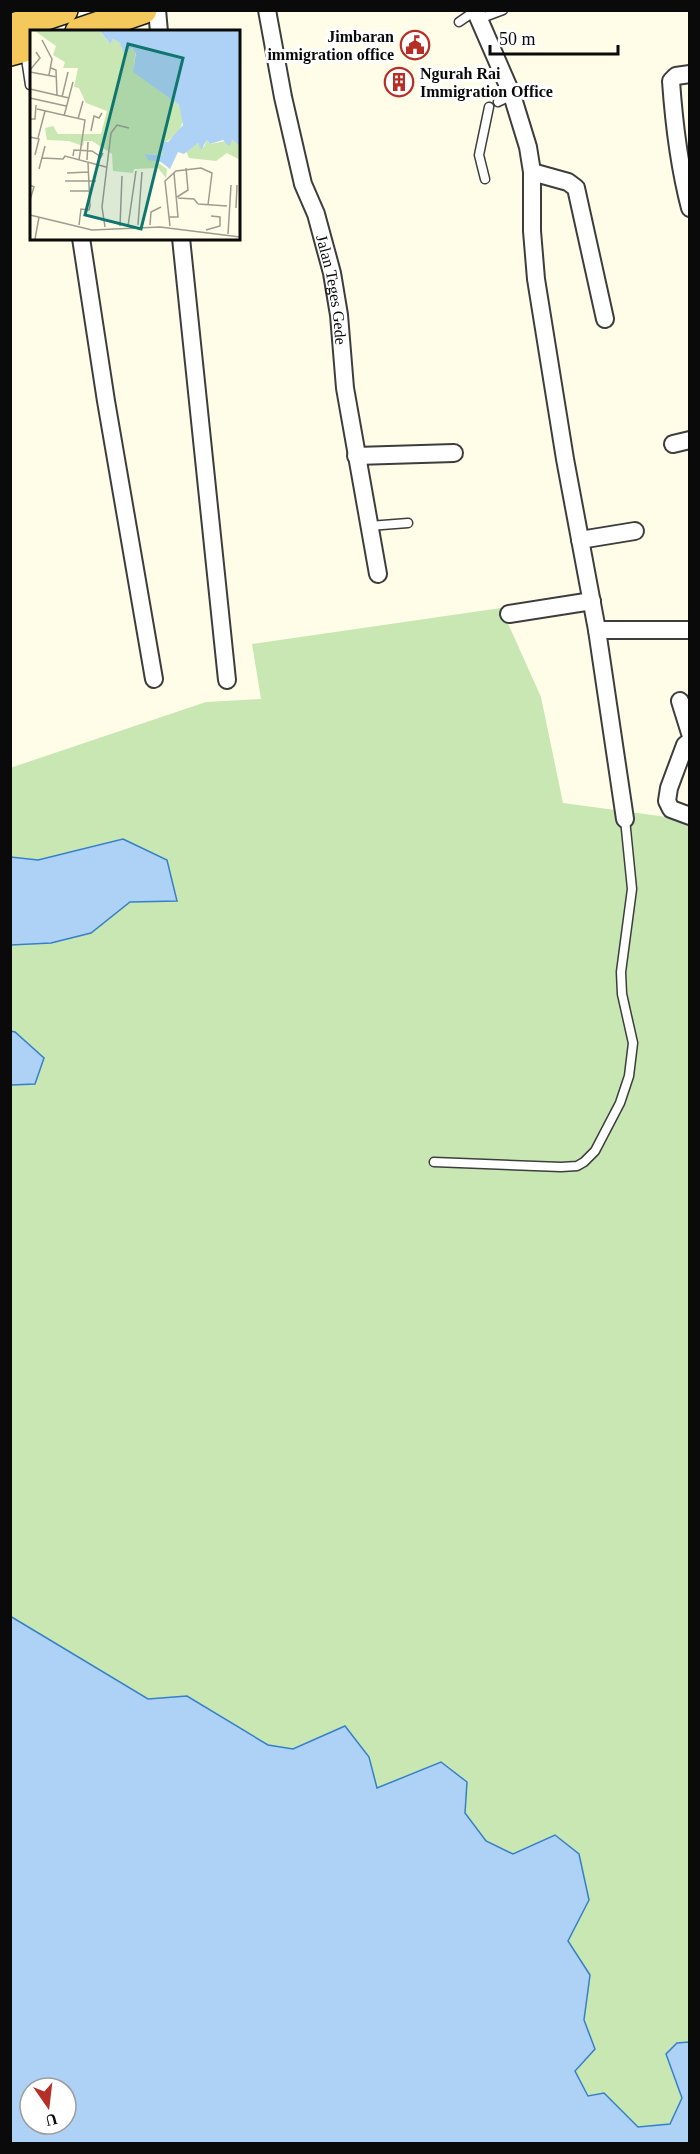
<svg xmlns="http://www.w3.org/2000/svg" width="700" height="2154" font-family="'Times New Roman',serif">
<rect width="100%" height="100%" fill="#fffde8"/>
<path fill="#c8e7b3" d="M 501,608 L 541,697 L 563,803 L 667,817 L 689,824 L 690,2042 L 677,2043 L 666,2054 L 682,2098 L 670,2124 L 638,2127 L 604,2093 L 589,2096 L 575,2071 L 595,2049 L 584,2020 L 590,1975 L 568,1941 L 589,1900 L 513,1854 L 486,1841 L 465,1812 L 467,1782 L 376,1788 L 369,1757 L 345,1726 L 293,1749 L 268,1745 L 187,1696 L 148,1699 L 11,1616 L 11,1085 L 35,1084 L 44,1058 L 15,1032 L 11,1031 L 11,945 L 51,943 L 91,933 L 130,902 L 177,901 L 123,839 L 38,860 L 11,857 L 10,768 L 206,702 L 261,699 L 252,644 Z"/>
<path fill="#aed2f5" stroke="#367fca" stroke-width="1.5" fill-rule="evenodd" d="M 123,839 L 167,860 L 177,901 L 130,902 L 91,933 L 51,943 L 11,945 L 11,857 L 38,860 Z
M 10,1031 L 15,1032 L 44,1058 L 35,1084 L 11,1085 Z
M 10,1616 L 148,1699 L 187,1696 L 268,1745 L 293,1749 L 345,1726 L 369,1757 L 377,1788 L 441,1762 L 467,1782 L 465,1813 L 486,1841 L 513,1854 L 555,1835 L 579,1854 L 589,1900 L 568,1941 L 590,1975 L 584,2020 L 595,2049 L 575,2071 L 588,2096 L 604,2093 L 638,2127 L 670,2124 L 682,2098 L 666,2054 L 677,2043 L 689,2042 L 689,2143 L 11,2143 ZM 30,2088 L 66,2088 L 66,2124 L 30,2124 Z"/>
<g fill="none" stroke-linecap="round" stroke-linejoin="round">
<g stroke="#3d3d3d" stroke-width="11">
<path id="service" d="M 479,19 L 503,10
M 459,22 L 475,11
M 25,52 L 30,85
M 498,102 L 512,95
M 485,179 L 479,155 L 489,107
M 369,526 L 408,523
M 434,1162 L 561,1167 L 577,1166 L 584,1162 L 595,1151 L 620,1103 L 629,1076 L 633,1043 L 622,994 L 621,972 L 632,889 L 625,819"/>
</g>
<g stroke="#3d3d3d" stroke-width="20">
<g id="minor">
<path d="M 157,10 L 159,32"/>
<path id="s1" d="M 267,10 L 283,97 L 303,184 L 316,214 L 332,273 L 339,315 L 345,388 L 378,574"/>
<path d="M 475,10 L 512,95 L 528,147 L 532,172 L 532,231 L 536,279 L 565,459 L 597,630 L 625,819"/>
<path d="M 690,74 L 676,76 L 671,81 C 674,124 679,166 690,208"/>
<path d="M 532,172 L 568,182 L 576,188 L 605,319"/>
<path d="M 81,238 L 106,401 L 154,679"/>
<path d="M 181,238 L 227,680"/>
<path d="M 673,444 L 690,440"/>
<path d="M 356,456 L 454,453"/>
<path d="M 580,540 L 635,531"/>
<path d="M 509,614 L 592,601"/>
<path d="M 597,630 L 690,630"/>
<path d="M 680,701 L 690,733"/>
<path d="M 690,741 L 685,745 L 669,788 L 667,801 L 671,809 L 690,816"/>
</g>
</g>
<g stroke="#1b1b1b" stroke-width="30">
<path id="trunk" d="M 10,28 L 64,10
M 79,32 L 143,10
M 10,52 L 32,46"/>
</g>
<use href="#service" stroke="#fff" stroke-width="8"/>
<use href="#minor" stroke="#fff" stroke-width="16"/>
<use href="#trunk" stroke="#f4c85a" stroke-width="27"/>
</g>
<defs>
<g id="civic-ring" transform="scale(1.5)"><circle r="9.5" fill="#fff" stroke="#b62f26" stroke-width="1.5"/><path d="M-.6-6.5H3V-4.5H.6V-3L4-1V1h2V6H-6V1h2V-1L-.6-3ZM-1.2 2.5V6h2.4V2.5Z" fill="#b62f26"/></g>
<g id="building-ring" transform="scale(1.5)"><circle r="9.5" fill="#fff" stroke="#b62f26" stroke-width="1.5"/><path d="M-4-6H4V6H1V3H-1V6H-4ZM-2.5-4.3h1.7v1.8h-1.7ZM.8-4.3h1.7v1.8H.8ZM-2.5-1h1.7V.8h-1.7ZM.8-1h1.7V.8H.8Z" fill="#b62f26"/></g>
</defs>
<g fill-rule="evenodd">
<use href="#civic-ring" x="415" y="45"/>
<use href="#building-ring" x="399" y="82"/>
</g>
<g text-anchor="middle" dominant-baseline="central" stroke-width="6" stroke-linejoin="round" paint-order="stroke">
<g font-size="16" font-weight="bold" fill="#0a0a0a" stroke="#fff" text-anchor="end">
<text x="394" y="36">Jimbaran<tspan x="394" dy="18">immigration office</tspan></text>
<text x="420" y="73" text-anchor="start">Ngurah Rai<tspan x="420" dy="18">Immigration Office</tspan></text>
</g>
<g font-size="16" fill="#0a0a0a" stroke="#fff">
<text stroke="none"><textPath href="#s1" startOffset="288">Jalan Teges Gede</textPath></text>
</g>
</g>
<g transform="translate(30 30)">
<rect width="210" height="210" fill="#fffde8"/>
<path d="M 5,1 L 70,1 L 79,13 L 83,9 L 106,21 L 104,34 L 110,46 L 149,75 L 154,88 L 149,102 L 130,117 L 135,120 L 133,125 L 115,124 L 137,139 L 136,148 L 128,138 L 104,139 L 103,143 L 83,141 L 82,124 L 62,111 L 54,111 L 53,116 L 39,111 L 17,110 L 15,98 L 23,96 L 28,104 L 71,104 L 77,81 L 56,73 L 49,58 L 44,57 L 48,38 L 33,38 L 35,32 L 23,25 L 26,16 ZM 177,110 L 180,114 L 202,110 L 210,116 L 210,130 L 197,123 L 186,131 L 159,128 L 156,121 L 168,113 L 174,117 Z" fill="#c8e7b3"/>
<path d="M 70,1 L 210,1 L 210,116 L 202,110 L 199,116 L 193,110 L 180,114 L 177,110 L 171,120 L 168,113 L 154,124 L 148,122 L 140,139 L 131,132 L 118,130 L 115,124 L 133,125 L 130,112 L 138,112 L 153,95 L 149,75 L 103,42 L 106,23 L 102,18 L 94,23 L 90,13 L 83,9 L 80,14 Z" fill="#aed2f5"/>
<path fill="none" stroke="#9d9c8f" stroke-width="1.5" d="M 12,10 L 22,29 L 19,45M 21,38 L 26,40 L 27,65M 0,40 L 10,28 L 6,22M 0,42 L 27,47M 0,59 L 39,68M 32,67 L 38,42M 0,68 L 36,76M 7,79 L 55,90 L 49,130M 34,86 L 43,52M 0,89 L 5,89 L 6,75M 48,89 L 53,71M 61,101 L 64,86 L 69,88 L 72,83M 0,107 L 9,109 L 5,125M 8,108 L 15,81M 43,126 L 44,120 L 62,121 L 71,127 L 73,123M 12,128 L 33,129 L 35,126 L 76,137M 57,130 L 58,112M 9,139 L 15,116M 37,143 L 58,142M 35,151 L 66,151M 0,155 L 4,157 L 0,170M 40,161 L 60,161M 147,167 L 158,160 L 156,138M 148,168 L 164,169 L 168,174M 168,174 L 197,176M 206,178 L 207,155M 0,185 L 62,200 L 130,197 L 210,207M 139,187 L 148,187 L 144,143M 49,195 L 51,179 L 59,180 L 60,176 L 58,133M 108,195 L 112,142M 120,195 L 121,182 L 131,177M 90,196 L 92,146M 98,196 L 106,141M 140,196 L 135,151 L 146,141 L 171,138 L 182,143 L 178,175M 75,197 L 72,177 L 81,103 L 87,95 L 99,98M 176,200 L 190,196 L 190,187 L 181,186M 198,204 L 201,155M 5,209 L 9,187"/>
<path fill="#0f766e" fill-opacity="0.15" stroke="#0f766e" stroke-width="3" d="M 98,14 L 153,28 L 111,199 L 55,185 Z"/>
<rect width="210" height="210" fill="none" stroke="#0a0a0a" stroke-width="3"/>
</g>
<rect width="700" height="2154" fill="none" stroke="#0a0a0a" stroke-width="24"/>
<g transform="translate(48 2106) rotate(166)"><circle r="28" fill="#ffffff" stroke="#9d9d9d" stroke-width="1.5"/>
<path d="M0-4.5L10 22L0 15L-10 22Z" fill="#b62f26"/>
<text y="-9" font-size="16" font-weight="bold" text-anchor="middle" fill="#0a0a0a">U</text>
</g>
<path d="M490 45v9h128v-9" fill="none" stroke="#0a0a0a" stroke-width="3"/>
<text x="499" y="45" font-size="18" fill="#0a0a0a" stroke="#ffffff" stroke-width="4.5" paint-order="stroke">50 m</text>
</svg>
